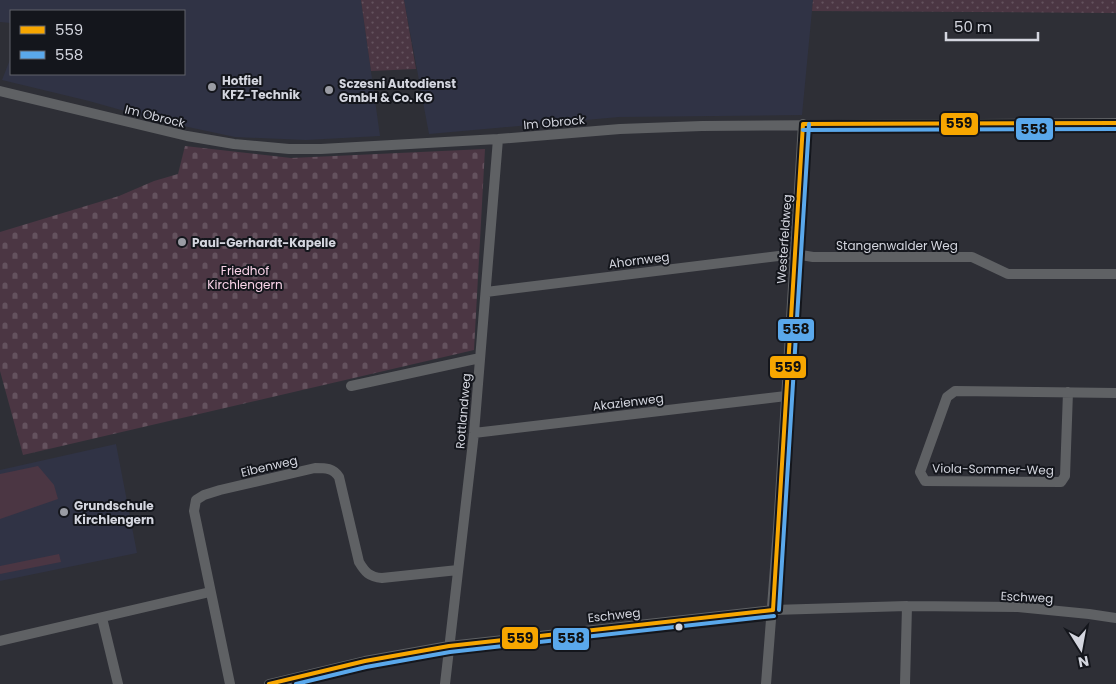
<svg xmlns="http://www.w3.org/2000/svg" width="1116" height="684" font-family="Poppins,sans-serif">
<defs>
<pattern id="grass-dots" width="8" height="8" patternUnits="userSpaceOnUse" patternTransform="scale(1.25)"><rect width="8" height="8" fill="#4b3643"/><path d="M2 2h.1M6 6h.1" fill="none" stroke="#64525e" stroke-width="1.8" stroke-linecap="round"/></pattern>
<pattern id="cemetery-stones" width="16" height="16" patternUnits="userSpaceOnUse" patternTransform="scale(1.25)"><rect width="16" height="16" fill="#4b3643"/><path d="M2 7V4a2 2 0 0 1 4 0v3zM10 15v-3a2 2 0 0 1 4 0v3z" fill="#64525e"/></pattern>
</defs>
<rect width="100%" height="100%" fill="#2e2f36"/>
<path fill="#303345" d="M 0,0 L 361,0 L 380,136 L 306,140 L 235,137 L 160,121 L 89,101 L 2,80 L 11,57 L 11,74 L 184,74 L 184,11 L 11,11 L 11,23 L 0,22 Z
M 404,0 L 813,0 L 802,115 L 619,117 L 429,134 Z
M 116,444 L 137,553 L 0,581 L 0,470 Z"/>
<path fill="url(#grass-dots)" d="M 361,0 L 404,0 L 416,69 L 371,71 Z
M 813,0 L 1116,0 L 1116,13 L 812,11 Z"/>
<path fill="url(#cemetery-stones)" d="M 185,146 L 291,158 L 485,149 L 474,350 L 23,455 L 0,371 L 0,232 L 119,196 L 154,181 L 178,174 Z"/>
<path fill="#4b3643" d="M 38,466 L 54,485 L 58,499 L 0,519 L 0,474 Z
M 59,554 L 61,562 L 0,574 L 0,566 Z"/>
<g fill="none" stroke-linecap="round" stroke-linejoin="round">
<path stroke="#5f6164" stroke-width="10" d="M 0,91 L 187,136 L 234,144 L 289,149 L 321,149 L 498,139 L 620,129 L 702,126 L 1116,123
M 486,292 L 795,254 L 813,257 L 972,257 L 1008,274 L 1116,274
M 351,386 L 480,358
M 1068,392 L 1065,476 L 1061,482 L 925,481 L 920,472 L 947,397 L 955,391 L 1116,393
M 474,433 L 786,396
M 102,618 L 118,684
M 0,641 L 210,592
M 230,684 L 194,511 L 196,500 L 204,495 L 220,490 L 315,468 C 326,468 333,468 339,477 L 359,562 C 365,572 369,577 382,578 L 458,570
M 269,684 L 365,661 L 449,646 L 773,610 L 907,606 L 1018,607 L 1089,614 L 1116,618
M 445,684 L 474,433 L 498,139
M 766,684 L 778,529 L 803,124
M 905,684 L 907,606"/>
<g stroke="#14161c" stroke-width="8">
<path id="bus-1" d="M 803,124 L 1116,123
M 773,610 L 803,124
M 269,684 L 365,661 L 449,646 L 773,610"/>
</g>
<g stroke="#14161c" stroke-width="8">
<path id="bus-2" d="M 803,130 L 1116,129
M 779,610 L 809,124
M 296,684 L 366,667 L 450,652 L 774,616"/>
</g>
<use href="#bus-1" stroke="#f7a600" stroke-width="4"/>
<use href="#bus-2" stroke="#5aa8eb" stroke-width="4"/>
</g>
<g fill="#9a9ca4" stroke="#14161c" stroke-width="2">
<circle cx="212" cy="87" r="5"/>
<circle cx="329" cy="90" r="5"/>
<circle cx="182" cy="242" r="5"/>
<circle cx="64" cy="512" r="5"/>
</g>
<circle fill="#d4d6df" stroke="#14161c" stroke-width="2" cx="679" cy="627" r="4.5"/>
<g text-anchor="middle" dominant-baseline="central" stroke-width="4" stroke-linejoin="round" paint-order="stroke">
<g font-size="12" font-weight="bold" fill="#d4d6df" stroke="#14161c" text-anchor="start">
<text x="222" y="80">Hotfiel<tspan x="222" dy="14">KFZ-Technik</tspan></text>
<text x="339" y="83">Sczesni Autodienst<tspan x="339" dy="14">GmbH &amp; Co. KG</tspan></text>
<text x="192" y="242">Paul-Gerhardt-Kapelle</text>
<text x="74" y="505">Grundschule<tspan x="74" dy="14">Kirchlengern</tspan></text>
</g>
<g font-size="12" fill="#d4d6df" stroke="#14161c">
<text transform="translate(155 116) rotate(14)">Im Obrock</text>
<text transform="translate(554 122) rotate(-5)">Im Obrock</text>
<text transform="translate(784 239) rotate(-86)">Westerfeldweg</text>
<text x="897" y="245">Stangenwalder Weg</text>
<text transform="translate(639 260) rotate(-7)">Ahornweg</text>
<text transform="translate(628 402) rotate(-7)">Akazienweg</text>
<text transform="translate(463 411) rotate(-85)">Rottlandweg</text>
<text transform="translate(269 466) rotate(-13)">Eibenweg</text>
<text transform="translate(993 469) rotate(1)">Viola-Sommer-Weg</text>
<text transform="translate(1027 597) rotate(3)">Eschweg</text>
<text transform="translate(614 615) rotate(-6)">Eschweg</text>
</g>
<g font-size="12" fill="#fad4e9" stroke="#14161c">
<text x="245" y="270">Friedhof<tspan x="245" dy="14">Kirchlengern</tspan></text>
</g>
</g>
<g stroke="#14161c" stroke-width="2">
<rect x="940" y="112" width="39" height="24" rx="5" fill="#f7a600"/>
<rect x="1015" y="117" width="39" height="24" rx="5" fill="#5aa8eb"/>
<rect x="777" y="318" width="38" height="24" rx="5" fill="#5aa8eb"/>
<rect x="769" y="355" width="38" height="24" rx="5" fill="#f7a600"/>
<rect x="501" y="626" width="38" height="24" rx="5" fill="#f7a600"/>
<rect x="552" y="627" width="38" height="24" rx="5" fill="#5aa8eb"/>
</g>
<g font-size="14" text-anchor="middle" font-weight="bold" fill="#111">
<text x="959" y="128">559</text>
<text x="1034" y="134">558</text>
<text x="796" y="334">558</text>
<text x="788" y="372">559</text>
<text x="520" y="643">559</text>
<text x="571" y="643">558</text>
</g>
<rect x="10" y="10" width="175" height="65" fill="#14161c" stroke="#61636a"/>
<rect x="20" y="26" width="25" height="8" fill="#f7a600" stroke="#61636a"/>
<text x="55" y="35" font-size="15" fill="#d4d6df">559</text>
<rect x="20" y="51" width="25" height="8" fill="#5aa8eb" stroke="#61636a"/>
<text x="55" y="60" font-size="15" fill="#d4d6df">558</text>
<g transform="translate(1081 649) rotate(169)" stroke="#14161c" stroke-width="4" paint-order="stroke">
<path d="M0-4L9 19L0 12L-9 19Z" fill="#d4d6df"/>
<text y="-8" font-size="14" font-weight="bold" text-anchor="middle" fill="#d4d6df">N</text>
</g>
<path d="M946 32v8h92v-8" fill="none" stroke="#d4d6df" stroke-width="2.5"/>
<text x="954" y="32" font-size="15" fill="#d4d6df" stroke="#14161c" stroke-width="4" paint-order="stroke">50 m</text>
</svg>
